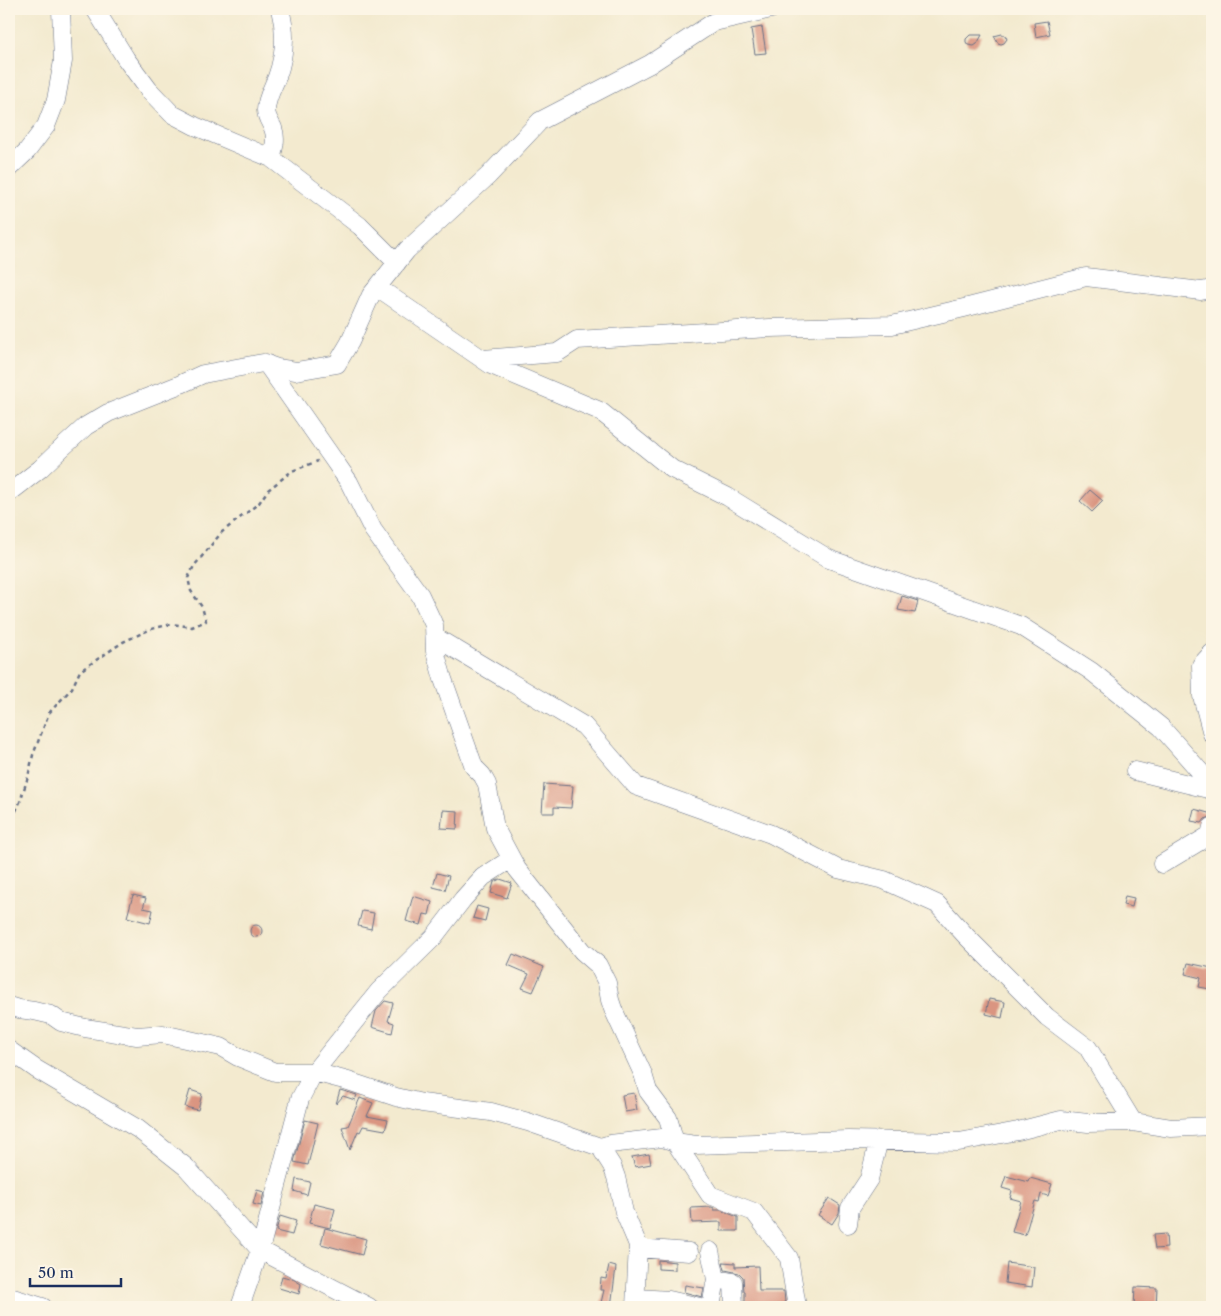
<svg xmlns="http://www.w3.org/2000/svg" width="1221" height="1316" font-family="'Libre Caslon Text',serif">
<rect width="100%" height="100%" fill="#fcf5e5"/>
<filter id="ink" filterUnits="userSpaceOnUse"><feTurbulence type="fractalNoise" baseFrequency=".02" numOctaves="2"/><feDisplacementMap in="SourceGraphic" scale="10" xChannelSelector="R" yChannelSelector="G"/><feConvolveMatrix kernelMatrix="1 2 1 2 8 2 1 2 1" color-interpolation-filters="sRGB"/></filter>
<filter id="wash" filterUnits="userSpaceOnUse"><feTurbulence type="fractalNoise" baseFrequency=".0096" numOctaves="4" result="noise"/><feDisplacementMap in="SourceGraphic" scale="20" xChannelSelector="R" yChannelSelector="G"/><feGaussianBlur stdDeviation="1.12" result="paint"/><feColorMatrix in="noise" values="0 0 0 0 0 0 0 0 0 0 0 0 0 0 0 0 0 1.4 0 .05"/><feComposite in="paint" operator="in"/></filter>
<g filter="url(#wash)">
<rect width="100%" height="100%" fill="#f3eacf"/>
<g id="blocks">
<path fill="#da9581" d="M 1047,21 L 1050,34 L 1036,37 L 1034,23 Z
M 762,27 L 766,53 L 755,54 L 751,29 Z
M 1002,34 L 1005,35 L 1007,39 L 1004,43 L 1001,44 L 998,43 L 994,36 Z
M 970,35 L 982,35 L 977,44 L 974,46 L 968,45 L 966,42 L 966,39 Z
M 1090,490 L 1103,501 L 1092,512 L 1080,501 Z
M 902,596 L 918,601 L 915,613 L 898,610 Z
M 544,784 L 573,786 L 571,808 L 554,807 L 554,813 L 542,813 Z
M 1194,809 L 1212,814 L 1211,817 L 1205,819 L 1202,823 L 1191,821 Z
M 443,810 L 458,811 L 457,829 L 441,828 Z
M 437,873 L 449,876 L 445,890 L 433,887 Z
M 500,879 L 512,883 L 507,898 L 491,893 L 494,882 Z
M 133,895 L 146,898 L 143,908 L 153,910 L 150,923 L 127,917 Z
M 413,896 L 432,902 L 429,915 L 424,914 L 421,925 L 406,921 Z
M 1125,896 L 1134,898 L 1132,907 L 1123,905 Z
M 477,906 L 488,909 L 485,921 L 473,918 Z
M 362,911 L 374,913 L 371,929 L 358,926 Z
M250 931a6 6 0 1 1 12 0a6 6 0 1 1-12 0Z
M 513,954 L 544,967 L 533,992 L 522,988 L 529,974 L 508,965 Z
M 1188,963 L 1212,968 L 1212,978 L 1210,989 L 1199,987 L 1201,978 L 1185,974 Z
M 989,999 L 1005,1002 L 1002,1018 L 986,1014 Z
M 385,1001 L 393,1003 L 388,1021 L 394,1023 L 392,1033 L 372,1027 L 376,1011 Z
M 190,1090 L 202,1094 L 198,1110 L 185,1107 Z
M 340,1090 L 357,1095 L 355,1100 L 343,1096 L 336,1104 Z
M 634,1093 L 637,1110 L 625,1112 L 622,1095 Z
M 360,1098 L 373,1103 L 367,1116 L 388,1120 L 385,1130 L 363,1126 L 360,1132 L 358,1131 L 350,1150 L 342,1127 L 348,1126 Z
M 305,1120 L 318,1123 L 308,1165 L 294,1162 Z
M 649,1154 L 651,1164 L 635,1167 L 632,1157 Z
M 1006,1176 L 1029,1182 L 1030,1178 L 1052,1184 L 1048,1196 L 1041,1194 L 1039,1202 L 1035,1201 L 1025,1235 L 1012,1232 L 1021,1201 L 1010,1198 L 1012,1191 L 1002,1188 Z
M 296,1179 L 310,1182 L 307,1195 L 294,1191 Z
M 257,1190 L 264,1192 L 261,1206 L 253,1204 Z
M 829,1198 L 840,1205 L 839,1213 L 832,1224 L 818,1215 Z
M 314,1204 L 335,1209 L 330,1228 L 309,1223 Z
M 712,1207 L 714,1208 L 714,1210 L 720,1210 L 738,1217 L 738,1231 L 721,1231 L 721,1222 L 692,1223 L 691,1208 Z
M 280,1216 L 296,1221 L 292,1235 L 276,1231 Z
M 325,1228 L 366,1239 L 362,1255 L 321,1244 Z
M 1166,1234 L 1167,1248 L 1155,1249 L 1153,1235 Z
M 658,1260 L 675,1262 L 675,1270 L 658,1269 Z
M 723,1262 L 735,1263 L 735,1267 L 758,1266 L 759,1291 L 784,1291 L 785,1302 L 784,1302 L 784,1307 L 745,1307 L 745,1292 L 744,1292 L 743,1277 L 739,1273 L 725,1270 Z
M 1007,1263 L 1034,1267 L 1032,1287 L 1005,1283 Z
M 609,1265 L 616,1267 L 611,1307 L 600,1307 L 604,1290 L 600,1290 L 601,1278 L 606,1279 Z
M 282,1276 L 293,1279 L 301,1284 L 299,1294 L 279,1288 Z
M 685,1285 L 704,1288 L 702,1297 L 684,1292 Z
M 1135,1287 L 1157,1288 L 1156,1307 L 1134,1307 Z"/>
</g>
</g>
<g filter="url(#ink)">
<use href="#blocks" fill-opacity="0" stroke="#677086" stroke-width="1"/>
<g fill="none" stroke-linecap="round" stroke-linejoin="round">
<g stroke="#677086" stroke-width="19">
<path id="minor" d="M 95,9 L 126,59 L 149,90 L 172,114 L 195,126 L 271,158 C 274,148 277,139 273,128 C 270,122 266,117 266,110 C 266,99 273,87 277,77 C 285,55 286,31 280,9
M 271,158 L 360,226 L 397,263
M 9,168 L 27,151 L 46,126 L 56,100 L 63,61 L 61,9
M 377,287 L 491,365 L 600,411 L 672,469 L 728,497 L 829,559 L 1021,626 L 1091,671 L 1161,727 L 1212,785
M 483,359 L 557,353 L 577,340 L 770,328 L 892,325 L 964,308 L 1086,277 L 1201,291 L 1212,289
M 266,363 L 331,456 L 349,482 L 373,530 L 420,595 L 434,625 L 435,651 L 443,679 L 474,767 L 482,775 L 487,784 L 495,828 L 517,869 L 582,951 L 598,965 L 607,983 L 610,1000 L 613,1009 L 643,1074 L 648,1091 L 668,1118 L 675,1142 L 710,1195 L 754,1212 L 789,1258 L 797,1307
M 9,493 L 40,469 L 63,447 L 86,426 L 108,413 L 181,384 L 203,374 L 263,363 L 277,368 L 296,371 L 337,364 L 350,342 L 371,295 L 407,250 L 488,176 L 540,121 L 650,64 L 714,22 L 771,9
M 435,637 L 584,726 L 636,786 L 771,834 L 838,869 L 884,880 L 937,904 L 966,936 L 1047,1017 L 1088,1048 L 1133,1122 L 1171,1128 L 1212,1126
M 1212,653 L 1201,665 L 1202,696 L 1212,734
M 1135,771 L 1212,790
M 1162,864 L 1210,835 L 1212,827
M 9,1006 L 19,1009 L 34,1011 L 51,1015 L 61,1022 L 85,1028 L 137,1036 L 163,1034 L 221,1047 L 238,1057 L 275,1072 L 314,1072 L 348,1081 L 396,1097 L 422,1103 L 491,1112 L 528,1122 L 600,1147 L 610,1144 L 662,1138 L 675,1142 L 696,1145 L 848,1140 L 959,1142 L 1018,1131 L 1061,1120 L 1088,1123 L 1133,1122
M 9,1050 L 36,1069 L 138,1129 L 186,1167 L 260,1250 L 369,1307
M 600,1147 L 612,1166 L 616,1177 L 624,1212 L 638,1245 L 635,1307
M 848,1224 L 850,1208 L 869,1179 L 879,1140
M 638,1248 L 689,1252
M 710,1251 L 716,1279 L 711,1307
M 716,1279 L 733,1282 L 734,1307
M 637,1298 L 669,1300 L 700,1307
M 9,1299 L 10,1297 L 43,1307
M 240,1307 L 260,1250 L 300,1099 L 314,1072 L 379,991 L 433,938 L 463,899 L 483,877 L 511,859"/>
</g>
<path stroke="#677086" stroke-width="2.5" stroke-dasharray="4 4" stroke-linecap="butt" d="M 9,826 L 20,802 L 28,777 L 33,755 L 49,713 L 72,688 L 80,671 L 123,642 L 151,629 L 172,624 L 192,627 L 206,621 L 202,607 L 191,591 L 188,578 L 194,566 L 222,532 L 259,503 L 268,490 L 292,471 L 318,461"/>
<use href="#minor" stroke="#fff" stroke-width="18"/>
</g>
</g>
<rect width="1221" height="1316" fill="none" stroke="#fcf5e5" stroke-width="30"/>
<path d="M30 1278v8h91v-8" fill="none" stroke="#1b2f5e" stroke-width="2.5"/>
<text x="38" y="1278" font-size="15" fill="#1b2f5e" stroke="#fcf5e5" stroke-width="4" paint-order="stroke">50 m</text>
</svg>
